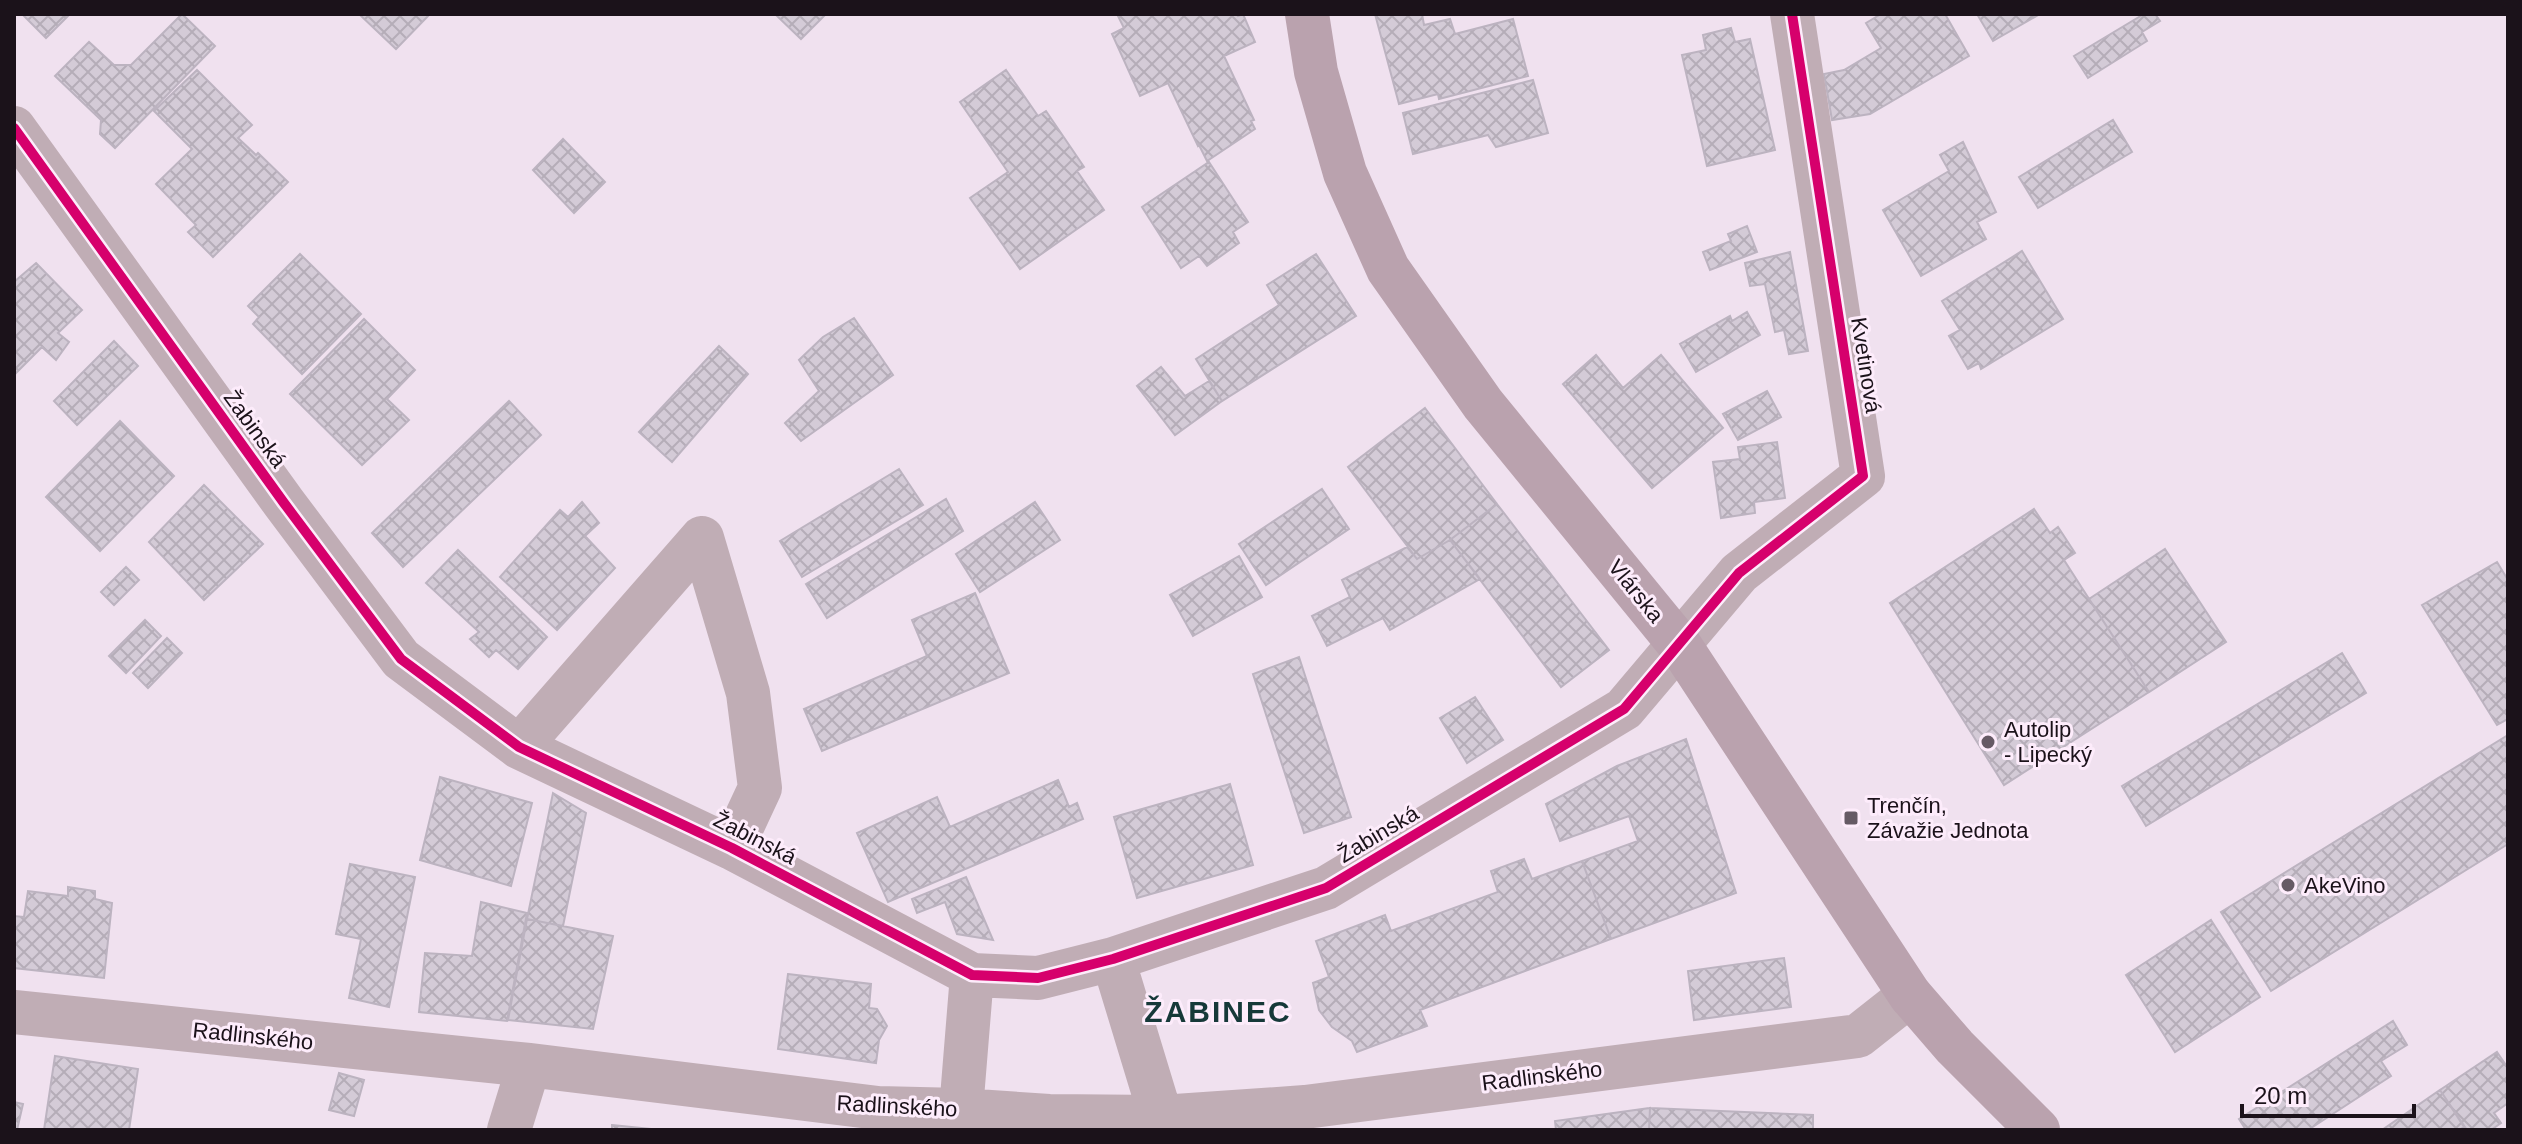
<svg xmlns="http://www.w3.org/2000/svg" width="2522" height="1144" font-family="Helvetica,sans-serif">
<defs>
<pattern id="building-cross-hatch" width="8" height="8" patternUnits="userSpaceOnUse" patternTransform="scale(2)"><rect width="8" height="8" fill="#d4cbd7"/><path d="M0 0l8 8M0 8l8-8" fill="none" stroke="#b5adb8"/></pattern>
</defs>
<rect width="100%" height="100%" fill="#f0e1ef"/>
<path fill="url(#building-cross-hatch)" stroke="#bcb3c0" stroke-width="2" d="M 22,14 L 70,14 L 46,38 Z
M 182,14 L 215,46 L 115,148 L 100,134 L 101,120 L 55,76 L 89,42 L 114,65 L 131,65 Z
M 359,14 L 430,14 L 396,49 Z
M 775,14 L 826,14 L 801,39 Z
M 1117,14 L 1236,14 L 1238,16 L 1243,14 L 1255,42 L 1224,56 L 1254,120 L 1251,121 L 1255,129 L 1207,161 L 1199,145 L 1198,146 L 1168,83 L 1140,96 L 1112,34 L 1124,28 Z
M 1375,14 L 1422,14 L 1424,25 L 1450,19 L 1455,34 L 1513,19 L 1528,76 L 1439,99 L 1438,94 L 1399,104 Z
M 1881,14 L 1945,14 L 1969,56 L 1870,114 L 1832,120 L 1824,74 L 1844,70 L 1881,48 L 1866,23 Z
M 1977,14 L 2040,14 L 1993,41 Z
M 2144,14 L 2155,14 L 2160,21 L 2142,32 L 2147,41 L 2088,78 L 2074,56 Z
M 1731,28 L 1735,42 L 1750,39 L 1775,150 L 1707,166 L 1682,55 L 1706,50 L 1703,35 Z
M 197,70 L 252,125 L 238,138 L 256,155 L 258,153 L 288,182 L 213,257 L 188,232 L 196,225 L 156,184 L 192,149 L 154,111 Z
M 1006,70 L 1038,116 L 1046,111 L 1084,167 L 1077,171 L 1104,210 L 1020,269 L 970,198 L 1008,172 L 960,102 Z
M 1533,80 L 1548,133 L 1496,147 L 1488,135 L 1413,154 L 1403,113 Z
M 2113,120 L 2132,152 L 2038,208 L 2019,177 Z
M 563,139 L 605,182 L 574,213 L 533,170 Z
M 1963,142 L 1996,212 L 1977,222 L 1986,239 L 1921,276 L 1883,210 L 1949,171 L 1940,155 Z
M 1209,162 L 1248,222 L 1233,232 L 1239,243 L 1207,266 L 1199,256 L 1181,268 L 1142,207 Z
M 1747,226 L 1757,252 L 1710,270 L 1703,252 L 1731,241 L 1728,234 Z
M 2022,251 L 2063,319 L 1981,369 L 1979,363 L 1968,369 L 1949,336 L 1960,330 L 1942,301 Z
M 1790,252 L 1808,351 L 1789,354 L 1784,330 L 1775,332 L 1765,284 L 1750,286 L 1745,263 Z
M 300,254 L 361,314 L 302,374 L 253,324 L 259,317 L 248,306 Z
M 1316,254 L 1356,316 L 1222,401 L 1196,359 L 1279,305 L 1267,285 Z
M 36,263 L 82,310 L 58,333 L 69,342 L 56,360 L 42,347 L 14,375 L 14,282 Z
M 1747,312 L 1760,335 L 1696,372 L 1680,344 L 1730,316 L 1732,321 Z
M 854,318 L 893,375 L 801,441 L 785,423 L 819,391 L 799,360 L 823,337 Z
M 364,319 L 415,370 L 387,399 L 409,420 L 362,465 L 290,394 Z
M 114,341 L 138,366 L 77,425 L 54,401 Z
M 719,346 L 748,374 L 672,462 L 639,432 Z
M 1596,355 L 1623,388 L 1661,355 L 1723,428 L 1652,488 L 1563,384 Z
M 1161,367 L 1185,396 L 1209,381 L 1222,401 L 1175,435 L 1137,386 Z
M 1767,391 L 1781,417 L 1738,440 L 1723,414 Z
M 509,401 L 541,435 L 403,567 L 372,533 Z
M 1425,408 L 1497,504 L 1450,540 L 1417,559 L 1348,467 Z
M 120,421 L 174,476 L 100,551 L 46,497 Z
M 1777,442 L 1785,498 L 1754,502 L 1755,513 L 1721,518 L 1713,462 L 1740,459 L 1738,447 Z
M 899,469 L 923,505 L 802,577 L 780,541 Z
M 204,485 L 263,544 L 204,600 L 149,542 Z
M 1322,489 L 1349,529 L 1266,585 L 1239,544 Z
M 946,499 L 963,531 L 827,618 L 806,584 Z
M 582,502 L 599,523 L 585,536 L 615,568 L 557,630 L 500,577 L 560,510 L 568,517 Z
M 1035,502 L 1060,540 L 980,592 L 956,554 Z
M 1497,504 L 1609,650 L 1561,687 L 1450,540 Z
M 2034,509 L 2050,533 L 2058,527 L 2075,553 L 2064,560 L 2149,692 L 2004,785 L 1890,603 Z
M 1450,540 L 1480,579 L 1390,630 L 1383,618 L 1327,646 L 1312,616 L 1350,597 L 1342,580 L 1407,547 L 1417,559 Z
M 2165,549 L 2226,642 L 2149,692 L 2089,599 Z
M 458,550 L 547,637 L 518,669 L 496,650 L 489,657 L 470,639 L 479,632 L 426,583 Z
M 1239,556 L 1262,597 L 1193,636 L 1170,595 Z
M 2497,562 L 2508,580 L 2508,719 L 2497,725 L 2422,605 Z
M 126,567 L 139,580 L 114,605 L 101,592 Z
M 975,593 L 1009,673 L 822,751 L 804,709 L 927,656 L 912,620 Z
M 145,620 L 161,636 L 126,673 L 109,656 Z
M 167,638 L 182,653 L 148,688 L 133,673 Z
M 2342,653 L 2366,693 L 2146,826 L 2122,786 Z
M 1299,657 L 1351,817 L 1304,833 L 1253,674 Z
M 1475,697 L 1503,740 L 1467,763 L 1440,718 Z
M 2508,735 L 2508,844 L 2271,991 L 2221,912 Z
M 1686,739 L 1736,893 L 1611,939 L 1582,861 L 1638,841 L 1629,816 L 1560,841 L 1546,804 L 1617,766 Z
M 440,777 L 532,803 L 511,886 L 420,860 Z
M 1058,780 L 1069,807 L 1077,803 L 1083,819 L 888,902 L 857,833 L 937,797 L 950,827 Z
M 1230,784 L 1253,865 L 1137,898 L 1114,817 Z
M 553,793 L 586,813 L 563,926 L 527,919 Z
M 1524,859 L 1532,879 L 1582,861 L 1611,939 L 1420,1010 L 1427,1026 L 1357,1052 L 1352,1041 L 1332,1027 L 1319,1010 L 1313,983 L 1329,977 L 1316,941 L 1385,915 L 1391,931 L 1498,892 L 1491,871 Z
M 350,864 L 415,877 L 389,1007 L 349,998 L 361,939 L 336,934 Z
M 966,877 L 993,940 L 957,934 L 945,902 L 917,913 L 912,899 Z
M 68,887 L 95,891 L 95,899 L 112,903 L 104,978 L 14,968 L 14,916 L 24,917 L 28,891 L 68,896 Z
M 481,902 L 527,913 L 507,1021 L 419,1012 L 425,953 L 472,956 Z
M 527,919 L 613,936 L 593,1029 L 508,1020 Z
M 2211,920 L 2260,997 L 2175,1052 L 2126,975 Z
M 1784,958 L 1791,1007 L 1694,1020 L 1688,971 Z
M 788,974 L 871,984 L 869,1008 L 877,1009 L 887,1026 L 879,1040 L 876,1063 L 778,1049 Z
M 2393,1021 L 2407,1045 L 2381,1061 L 2391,1076 L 2308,1130 L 2246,1130 L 2239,1119 Z
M 2497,1052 L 2508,1068 L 2508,1103 L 2494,1113 L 2501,1123 L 2491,1130 L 2467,1130 L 2440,1090 Z
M 55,1056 L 138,1069 L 129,1130 L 44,1130 Z
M 339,1073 L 364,1080 L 354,1116 L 329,1110 Z
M 2440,1090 L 2464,1127 L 2459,1130 L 2382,1130 Z
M 14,1102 L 23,1104 L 17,1130 L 14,1130 Z
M 1650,1108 L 1813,1115 L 1813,1130 L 1649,1130 Z
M 1650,1108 L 1649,1130 L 1556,1130 L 1555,1121 Z
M 612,1125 L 661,1130 L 612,1130 Z"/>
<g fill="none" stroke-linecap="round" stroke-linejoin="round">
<path stroke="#c0adb5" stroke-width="44" d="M 14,128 L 284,503 L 401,659 L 519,747 L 732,848 L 972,975 L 1038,978 L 1113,959 L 1326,888 L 1624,709 L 1739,573 L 1863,476 L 1792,14
M 519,747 L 702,538 L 748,693 L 760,788 L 732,848
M 1113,959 L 1161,1117
M 14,1012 L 529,1065 L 878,1108 L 961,1110 L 1049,1116 L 1161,1117 L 1305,1107 L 1858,1036 L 1910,995
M 961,1110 L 972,975
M 509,1130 L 529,1065"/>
<path stroke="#baa2ae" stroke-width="44" d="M 1307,14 L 1316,72 L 1345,173 L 1388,269 L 1483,404 L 1679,644 L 1910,995 L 1955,1047 L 2038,1130"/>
<g stroke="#fdecfb" stroke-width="15">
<path id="cycleway" d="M 14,128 L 284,503 L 401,659 L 519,747 L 732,848 L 972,975 L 1038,978 L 1113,959 L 1326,888 L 1624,709 L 1739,573 L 1863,476 L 1792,14"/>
</g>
<use href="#cycleway" stroke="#d6006c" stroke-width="10"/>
</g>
<g fill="#665a65" stroke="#fdecfb" stroke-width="3">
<circle cx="1988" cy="742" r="8"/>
<rect x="1843" y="810" width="16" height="16" rx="4"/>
<circle cx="2288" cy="885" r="8"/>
</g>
<g text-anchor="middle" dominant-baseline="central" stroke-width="6" stroke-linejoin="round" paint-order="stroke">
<g font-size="22" fill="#1b121a" stroke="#fdecfb">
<text transform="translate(1866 365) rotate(81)">Kvetinová</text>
<text transform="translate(255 429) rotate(54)">Žabinská</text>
<text transform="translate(1636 591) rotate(51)">Vlárska</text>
<text transform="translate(1378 834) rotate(-31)">Žabinská</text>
<text transform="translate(755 838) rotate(27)">Žabinská</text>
<text transform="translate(253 1036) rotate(6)">Radlinského</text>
<text transform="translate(1542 1076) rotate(-7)">Radlinského</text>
<text transform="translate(897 1106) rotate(3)">Radlinského</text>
</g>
<g font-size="22" fill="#1b121a" stroke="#fdecfb" text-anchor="start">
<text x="2004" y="729">Autolip<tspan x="2004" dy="25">- Lipecký</tspan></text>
<text x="1867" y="805">Trenčín,<tspan x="1867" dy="25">Závažie Jednota</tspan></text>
<text x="2304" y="885">AkeVino</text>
</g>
<g font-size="30" font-weight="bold" letter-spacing="2" fill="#163939" stroke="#fdecfb">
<text x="1218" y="1011">ŽABINEC</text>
</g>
</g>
<rect width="2522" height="1144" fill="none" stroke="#1b121a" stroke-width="32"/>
<path d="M2242 1104v12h172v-12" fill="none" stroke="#1b121a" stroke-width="4"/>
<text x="2254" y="1104" font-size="24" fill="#1b121a" stroke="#fdecfb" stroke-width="6" paint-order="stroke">20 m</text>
</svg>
